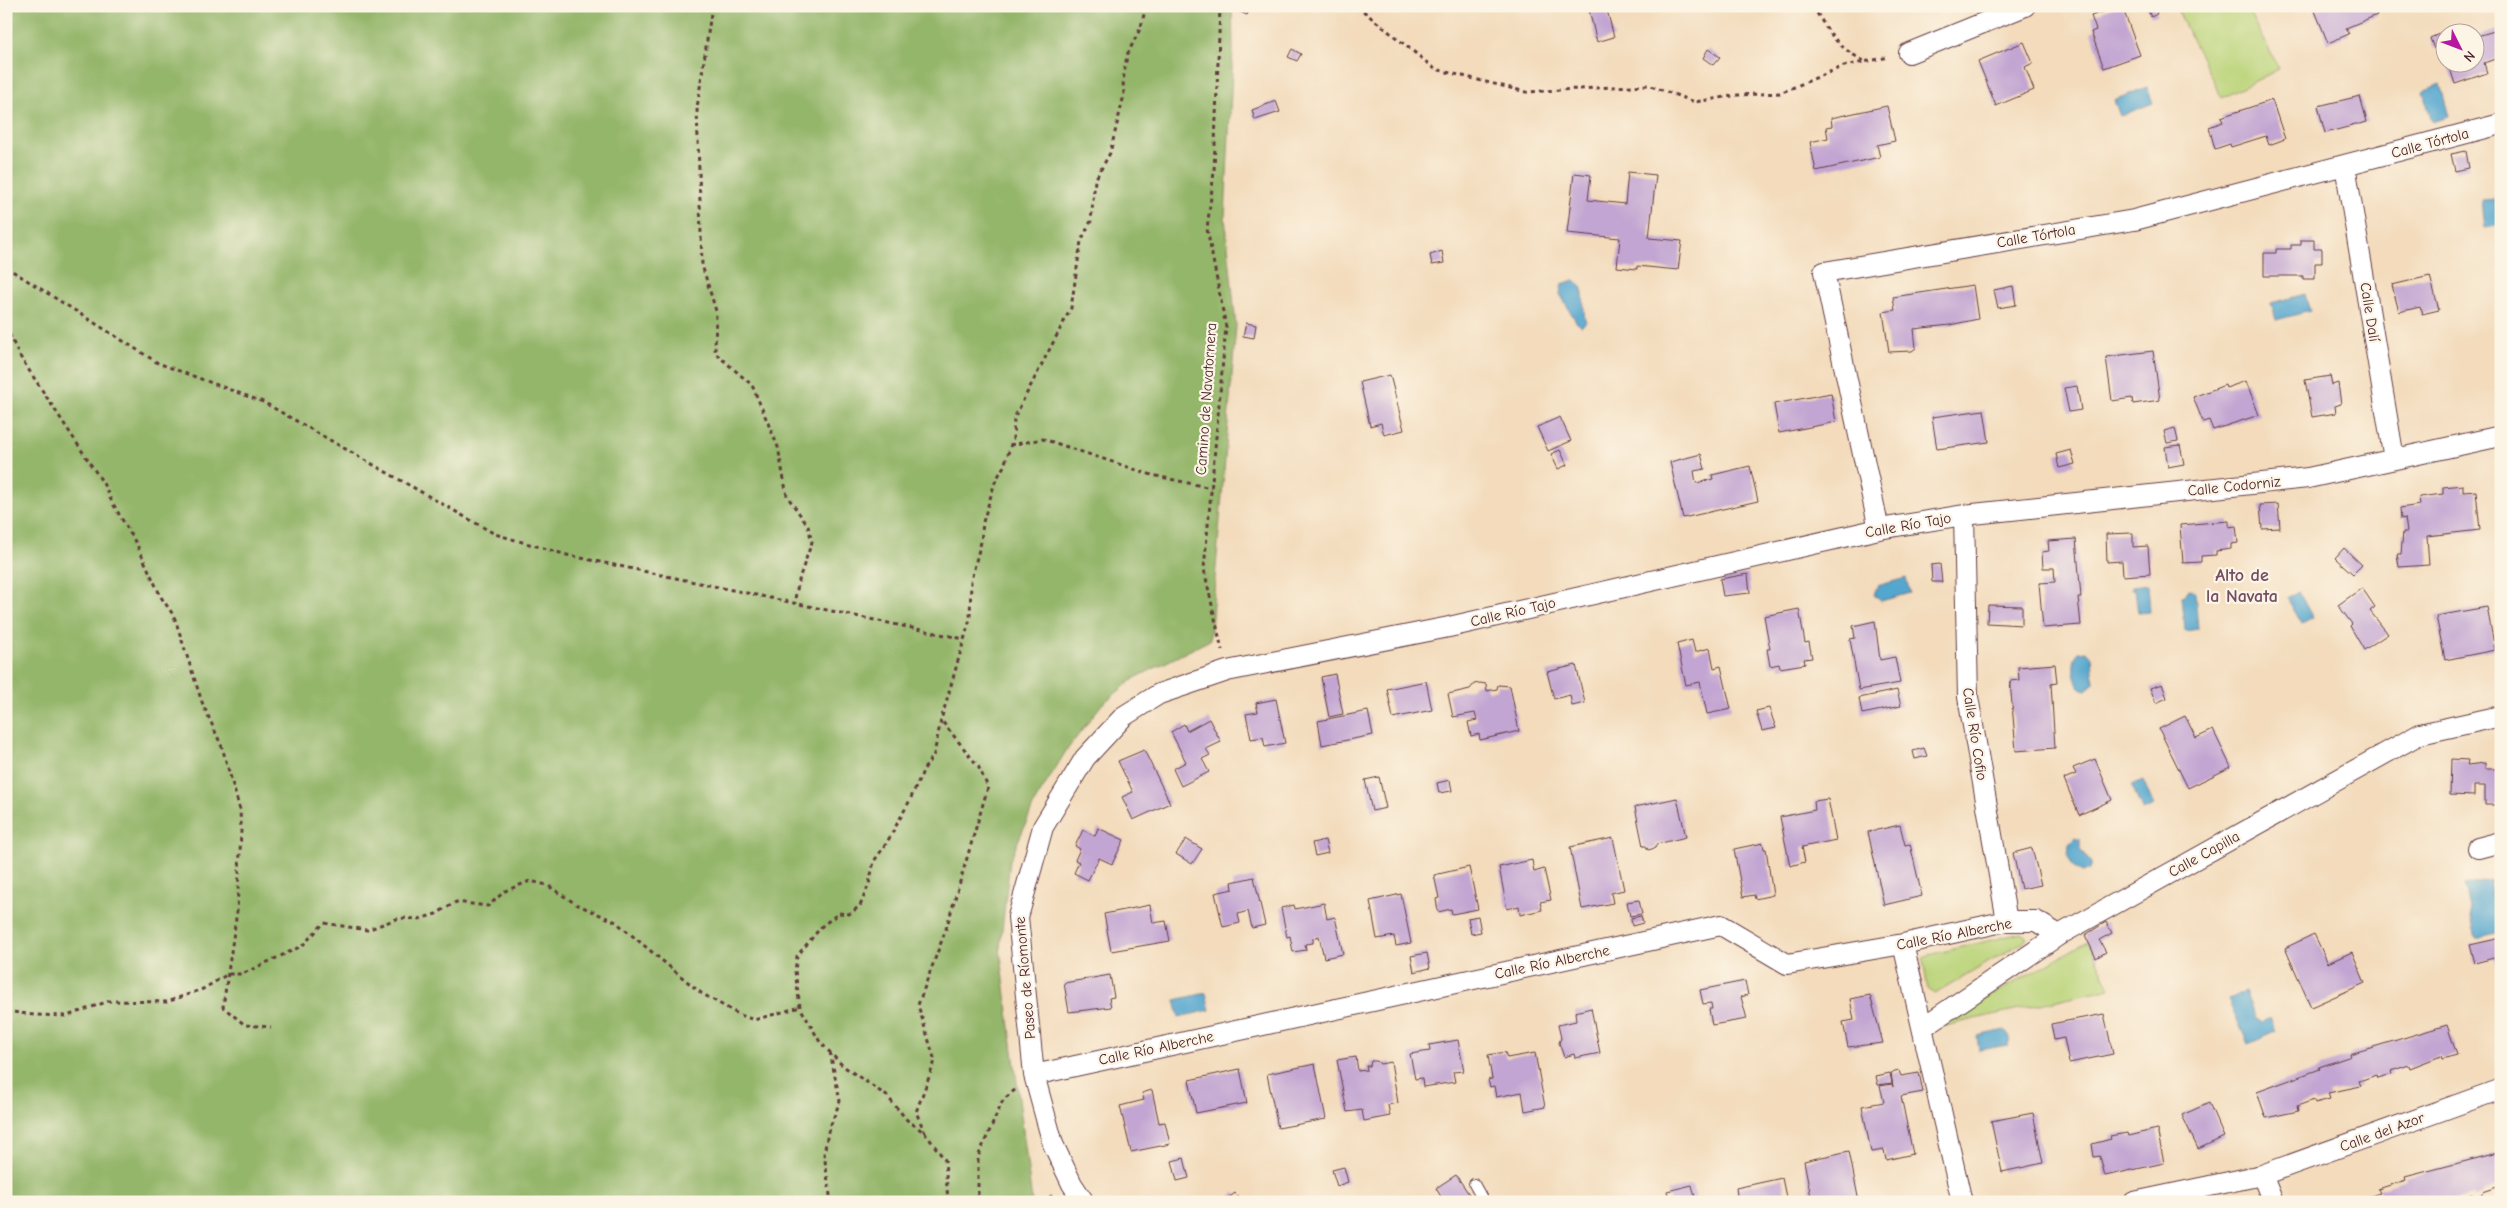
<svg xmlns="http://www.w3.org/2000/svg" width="2507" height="1208" font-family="'Comic Neue',sans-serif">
<rect width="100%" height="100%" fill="#fcf5e5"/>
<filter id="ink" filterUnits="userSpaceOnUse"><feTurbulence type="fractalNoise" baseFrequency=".02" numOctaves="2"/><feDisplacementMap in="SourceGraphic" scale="10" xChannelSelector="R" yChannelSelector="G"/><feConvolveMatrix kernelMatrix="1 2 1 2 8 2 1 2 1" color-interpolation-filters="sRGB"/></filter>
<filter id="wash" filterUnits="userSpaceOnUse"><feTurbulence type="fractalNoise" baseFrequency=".0096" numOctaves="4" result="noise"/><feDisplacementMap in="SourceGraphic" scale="20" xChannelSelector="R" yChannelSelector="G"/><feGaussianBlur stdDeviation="1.12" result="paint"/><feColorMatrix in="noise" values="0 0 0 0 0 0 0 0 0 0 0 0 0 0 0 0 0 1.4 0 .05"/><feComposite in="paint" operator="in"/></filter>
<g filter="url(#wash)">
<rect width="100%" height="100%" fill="#f3dbbc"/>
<path fill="#bbd47a" stroke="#827a52" d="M 2175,6 L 2247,6 L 2279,69 L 2222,98 Z
M 2021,933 L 2027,937 L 2023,942 L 1935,994 L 1928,990 L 1923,959 L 1925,956 Z
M 2088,941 L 2110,988 L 1940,1027 L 1943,1023 Z"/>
<path fill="#94b66a" stroke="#6f6a4a" d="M 6,6 L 1232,6 L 1233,49 L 1225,217 L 1236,326 L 1210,640 L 1135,678 L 1102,704 L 1066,751 L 1035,802 L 1010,860 L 1000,948 L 1032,1202 L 6,1202 Z"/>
<path fill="#53a6ce" stroke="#4e627c" d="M 2440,84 L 2449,116 L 2432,121 L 2423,91 Z
M 2147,87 L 2153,103 L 2120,116 L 2114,100 Z
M 2495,199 L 2498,226 L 2485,228 L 2482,200 Z
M 1574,280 C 1588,286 1581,308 1586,322 L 1582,326 L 1577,323 L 1560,294 L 1562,284 Z
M 2305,294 L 2310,311 L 2276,320 L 2271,303 Z
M 1906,578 L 1910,593 L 1881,601 L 1874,595 L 1877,586 Z
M 2148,584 L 2150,612 L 2138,613 L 2135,589 L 2132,589 L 2132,586 Z
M 2188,589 L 2193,590 L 2195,593 L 2198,629 L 2185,631 L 2182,596 L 2184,595 Z
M 2298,591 L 2313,618 L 2302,624 L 2287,598 Z
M 2087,651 L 2092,657 L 2094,683 L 2086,690 C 2073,689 2070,659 2079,652 Z
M 2143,780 L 2154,806 L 2143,811 L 2131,785 Z
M 2075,838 L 2080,840 L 2080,849 L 2091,863 L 2089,869 L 2083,872 L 2074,868 L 2068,857 L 2069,844 Z
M 2490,880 L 2501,932 L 2476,938 L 2464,886 Z
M 2245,992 L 2256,1019 L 2262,1022 L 2270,1018 L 2276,1032 L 2248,1044 L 2228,999 Z
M 1206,993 L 1210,1010 L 1179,1017 L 1175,1000 Z
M 2005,1030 L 2010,1037 L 2008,1045 L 1979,1050 L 1977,1036 Z"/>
<g id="blocks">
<path fill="#c2a5d2" d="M 1236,6 L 1251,6 L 1247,15 L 1234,9 Z
M 1588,6 L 1606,6 L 1614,37 L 1597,42 Z
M 2117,6 L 2122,6 L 2140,55 L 2104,68 L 2091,32 L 2096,30 L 2091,16 Z
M 2146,6 L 2159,6 L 2154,8 L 2157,14 L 2151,17 Z
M 2326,6 L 2374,6 L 2377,15 L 2346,28 L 2349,34 L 2328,43 L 2315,11 Z
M 2501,29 L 2501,57 L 2484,63 L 2487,73 L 2455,84 L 2448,62 L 2474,62 L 2474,37 Z
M 2444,32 L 2444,44 L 2434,49 L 2430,38 Z
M 2024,42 L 2033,63 L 2025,67 L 2034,90 L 1996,106 L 1978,61 Z
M 1292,49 L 1301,54 L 1297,61 L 1288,57 Z
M 1708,49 L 1720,57 L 1713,65 L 1703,58 Z
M 2360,96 L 2367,122 L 2325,133 L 2318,106 Z
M 2272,100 L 2285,139 L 2269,145 L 2266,136 L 2231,147 L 2230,144 L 2215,149 L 2209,127 L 2223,122 L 2221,117 Z
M 1276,101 L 1280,112 L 1255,120 L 1252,110 Z
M 1887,106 L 1895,141 L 1877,145 L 1880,157 L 1816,171 L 1810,142 L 1828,138 L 1826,127 L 1832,126 L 1831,118 Z
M 2466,151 L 2469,168 L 2455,171 L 2451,154 Z
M 1628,172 L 1656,175 L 1649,238 L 1682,241 L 1678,270 L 1637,266 L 1637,269 L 1617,267 L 1620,238 L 1567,233 L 1574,173 L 1591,175 L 1588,200 L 1625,204 Z
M 2301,240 L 2314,240 L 2314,249 L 2322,249 L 2322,263 L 2315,263 L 2315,279 L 2303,279 L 2303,276 L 2264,276 L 2264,253 L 2276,253 L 2276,249 L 2291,249 L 2291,245 L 2301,245 Z
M 1442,251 L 1444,263 L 1432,265 L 1430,255 Z
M 2430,276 L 2439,310 L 2422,314 L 2420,307 L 2399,312 L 2392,285 Z
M 1973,285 L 1978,319 L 1950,325 L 1914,329 L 1916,348 L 1912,351 L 1889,352 L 1883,312 L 1895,310 L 1893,297 Z
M 2013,286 L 2016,305 L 1998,308 L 1994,290 Z
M 1246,323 L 1256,325 L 1254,338 L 1243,336 Z
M 2153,351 L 2160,400 L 2133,404 L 2132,398 L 2112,401 L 2106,357 Z
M 1390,375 L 1404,430 L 1384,435 L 1381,423 L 1370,426 L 1360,382 Z
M 2330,376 L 2332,385 L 2338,383 L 2341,404 L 2335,406 L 2336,413 L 2312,417 L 2305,380 Z
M 2246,381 L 2259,415 L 2213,430 L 2209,420 L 2203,422 L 2193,397 L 2225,385 L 2226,388 Z
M 2077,386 L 2081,410 L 2069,412 L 2064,388 Z
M 1831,393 L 1836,422 L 1779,433 L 1774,404 Z
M 1984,410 L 1989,442 L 1937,449 L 1932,417 Z
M 1560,417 L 1571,441 L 1548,451 L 1537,427 Z
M 2175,428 L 2178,441 L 2167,443 L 2164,431 Z
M 2180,445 L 2184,464 L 2168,467 L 2165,447 Z
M 1560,450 L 1567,465 L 1558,469 L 1551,454 Z
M 2071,450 L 2075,464 L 2059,468 L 2056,454 Z
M 1701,454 L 1705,469 L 1694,471 L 1696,483 L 1713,479 L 1712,475 L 1750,466 L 1758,501 L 1683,518 L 1670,462 Z
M 2463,485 L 2463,492 L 2476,491 L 2480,530 L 2427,536 L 2429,565 L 2399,567 L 2397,554 L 2401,554 L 2403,532 L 2407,532 L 2405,518 L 2401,519 L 2400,508 L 2420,505 L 2419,497 L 2443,494 L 2443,487 Z
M 2278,504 L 2280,528 L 2262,529 L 2260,505 Z
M 2229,521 L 2229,527 L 2236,526 L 2238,543 L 2231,544 L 2231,549 L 2216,551 L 2216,555 L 2201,556 L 2201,562 L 2183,563 L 2180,525 Z
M 2133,533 L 2133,547 L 2148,546 L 2150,574 L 2123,576 L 2122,561 L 2107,562 L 2106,534 Z
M 2076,539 L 2081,597 L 2078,597 L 2081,625 L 2043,628 L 2039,583 L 2055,582 L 2054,568 L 2043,568 L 2042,552 L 2049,551 L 2048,541 Z
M 2344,548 L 2362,565 L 2353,574 L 2335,558 Z
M 1940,564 L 1942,582 L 1932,582 L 1931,565 Z
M 1748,574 L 1750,593 L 1723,596 L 1720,579 Z
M 2362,588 L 2375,607 L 2370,611 L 2388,634 L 2364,650 L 2350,626 L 2352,624 L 2338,605 Z
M 1988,605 L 2022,606 L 2022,625 L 1987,623 Z
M 2487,607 L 2495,650 L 2445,660 L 2436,616 Z
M 1799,609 L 1805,643 L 1809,642 L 1812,658 L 1804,659 L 1805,664 L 1780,668 L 1779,664 L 1770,666 L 1767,649 L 1770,649 L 1764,616 Z
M 1875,621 L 1880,660 L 1895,657 L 1900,683 L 1859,690 L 1850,639 L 1855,638 L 1853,626 Z
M 1692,640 L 1695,652 L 1710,648 L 1714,668 L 1721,666 L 1731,709 L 1707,714 L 1700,682 L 1686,685 L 1677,644 Z
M 2055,664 L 2057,683 L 2051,684 L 2055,748 L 2016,751 L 2010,681 L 2019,680 L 2018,667 Z
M 1576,665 L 1585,703 L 1572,706 L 1570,695 L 1554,699 L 1547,672 Z
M 1335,674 L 1343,714 L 1329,717 L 1321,677 Z
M 1426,681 L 1432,710 L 1393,718 L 1387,689 Z
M 1480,683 L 1486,684 L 1487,691 L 1497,689 L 1498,685 L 1510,686 L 1519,731 L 1480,740 L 1479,734 L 1471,736 L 1468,722 L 1477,720 L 1475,713 L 1453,717 L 1448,694 L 1470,689 L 1474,684 Z
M 2162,684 L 2167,698 L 2156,703 L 2150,688 Z
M 1897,690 L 1901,706 L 1862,714 L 1859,698 Z
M 1276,699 L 1285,743 L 1265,747 L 1263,737 L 1251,739 L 1246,714 L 1258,712 L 1256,703 Z
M 1769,708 L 1776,728 L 1762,731 L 1756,711 Z
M 1368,711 L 1373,735 L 1322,745 L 1318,721 Z
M 2185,716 L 2196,738 L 2213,730 L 2231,767 L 2188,788 L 2159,729 Z
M 1209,719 L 1221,742 L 1206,749 L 1210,755 L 1202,759 L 1209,772 L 1181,786 L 1173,769 L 1186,762 L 1171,732 L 1184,724 L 1187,731 Z
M 1924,748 L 1927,756 L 1915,759 L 1913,751 Z
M 1144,750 L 1170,803 L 1133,820 L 1122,797 L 1133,792 L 1118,761 Z
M 2095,759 L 2112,800 L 2079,815 L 2064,779 L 2076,774 L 2073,768 Z
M 2451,759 L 2468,760 L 2467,765 L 2485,763 L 2485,769 L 2501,769 L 2501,805 L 2485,805 L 2485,786 L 2474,786 L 2474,796 L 2450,795 Z
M 1379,777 L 1386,808 L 1372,811 L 1365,780 Z
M 1450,780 L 1452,791 L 1439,793 L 1437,783 Z
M 1677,798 L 1686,837 L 1657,844 L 1655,848 L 1648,850 L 1646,846 L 1643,846 L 1635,807 Z
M 1828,799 L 1836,840 L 1802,847 L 1805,862 L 1790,866 L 1780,817 L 1815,810 L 1814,801 Z
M 1900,825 L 1905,845 L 1910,844 L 1922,896 L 1884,905 L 1868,832 Z
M 1098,828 L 1124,840 L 1112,864 L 1099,858 L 1088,880 L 1074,873 L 1079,862 L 1075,860 L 1080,849 L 1075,846 L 1083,830 L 1095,836 Z
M 1613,838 L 1624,890 L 1611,893 L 1613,903 L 1582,909 L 1570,847 Z
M 1186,839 L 1202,849 L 1192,864 L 1176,854 Z
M 1325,840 L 1328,853 L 1315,856 L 1312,843 Z
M 1763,843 L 1764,849 L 1766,849 L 1773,895 L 1755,899 L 1754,895 L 1743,897 L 1734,849 Z
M 2032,848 L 2041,885 L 2021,889 L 2013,853 Z
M 1532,860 L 1534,872 L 1544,869 L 1551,900 L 1540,902 L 1542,910 L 1520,915 L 1519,906 L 1507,909 L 1499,867 Z
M 1469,867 L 1478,909 L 1452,914 L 1451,909 L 1438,912 L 1436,899 L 1439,898 L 1434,875 Z
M 1254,877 L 1265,925 L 1252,928 L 1248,911 L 1238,914 L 1240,923 L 1223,927 L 1215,893 L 1233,889 L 1232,882 Z
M 1401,894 L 1411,943 L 1396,946 L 1394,936 L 1377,939 L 1370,901 Z
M 1639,900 L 1642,914 L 1630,916 L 1627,902 Z
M 1324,903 L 1327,919 L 1335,917 L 1343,954 L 1324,958 L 1319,936 L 1313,938 L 1313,943 L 1305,944 L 1306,950 L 1293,952 L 1290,936 L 1287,937 L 1281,908 L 1294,905 L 1295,909 Z
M 1150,905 L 1153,923 L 1166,921 L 1170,941 L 1111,951 L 1104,914 Z
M 1478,916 L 1481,932 L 1471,934 L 1468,918 Z
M 1641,916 L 1643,923 L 1632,926 L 1631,918 Z
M 2106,922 L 2112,933 L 2099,940 L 2106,952 L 2096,958 L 2085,935 Z
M 2314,934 L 2328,963 L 2352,952 L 2365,983 L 2311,1007 L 2285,948 Z
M 2501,938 L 2501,966 L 2497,967 L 2494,958 L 2475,963 L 2470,945 Z
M 1427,953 L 1430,968 L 1414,972 L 1411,956 Z
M 1110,975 L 1114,997 L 1109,998 L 1111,1007 L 1069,1012 L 1064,983 Z
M 1745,981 L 1748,995 L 1741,997 L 1747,1019 L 1712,1025 L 1709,1009 L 1712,1009 L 1711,1003 L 1703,1004 L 1700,990 Z
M 1870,995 L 1883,1043 L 1848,1047 L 1843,1022 L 1854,1020 L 1850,999 Z
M 1591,1008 L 1600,1053 L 1575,1058 L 1574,1054 L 1564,1057 L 1559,1043 L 1561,1038 L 1558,1025 L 1576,1021 L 1575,1012 Z
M 2104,1014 L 2113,1054 L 2069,1063 L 2064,1038 L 2054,1040 L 2051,1024 Z
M 2447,1025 L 2457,1055 L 2442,1059 L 2441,1056 L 2410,1068 L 2409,1065 L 2391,1071 L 2392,1074 L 2378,1078 L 2377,1075 L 2359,1081 L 2361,1086 L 2328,1093 L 2330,1099 L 2315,1103 L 2314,1100 L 2297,1106 L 2298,1111 L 2266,1118 L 2257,1092 L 2320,1069 L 2319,1067 L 2351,1056 L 2350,1054 Z
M 1458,1040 L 1464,1071 L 1453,1072 L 1455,1082 L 1423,1087 L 1422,1078 L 1415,1079 L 1410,1054 L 1430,1051 L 1429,1045 Z
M 1505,1052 L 1507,1058 L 1535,1053 L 1545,1107 L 1525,1111 L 1522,1092 L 1496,1097 L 1494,1086 L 1490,1087 L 1488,1080 L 1492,1079 L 1488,1055 Z
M 1356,1057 L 1358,1071 L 1367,1070 L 1366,1066 L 1370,1066 L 1371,1061 L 1377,1061 L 1380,1064 L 1391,1062 L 1398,1103 L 1388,1105 L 1390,1116 L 1364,1121 L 1362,1110 L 1347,1112 L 1337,1060 Z
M 1315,1064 L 1326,1119 L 1278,1128 L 1267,1074 Z
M 1240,1069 L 1247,1103 L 1196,1113 L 1189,1080 Z
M 1899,1071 L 1901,1076 L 1919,1073 L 1923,1092 L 1901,1096 L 1913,1154 L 1886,1160 L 1884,1150 L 1871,1152 L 1862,1106 L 1884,1102 L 1880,1086 L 1892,1084 L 1893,1087 L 1891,1073 Z
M 1890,1073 L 1892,1083 L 1878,1085 L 1876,1076 Z
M 1152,1090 L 1159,1123 L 1165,1122 L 1170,1144 L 1131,1152 L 1120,1106 L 1144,1100 L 1142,1093 Z
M 2209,1103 L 2224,1137 L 2198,1149 L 2182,1115 Z
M 2033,1113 L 2043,1163 L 2002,1172 L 1991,1121 Z
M 2157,1129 L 2164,1163 L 2105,1176 L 2100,1156 L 2094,1157 L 2092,1144 L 2111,1139 L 2110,1136 L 2127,1133 L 2128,1136 Z
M 1849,1151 L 1859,1202 L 1812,1202 L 1804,1161 Z
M 2501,1152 L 2501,1186 L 2483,1192 L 2483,1194 L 2473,1197 L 2472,1194 L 2453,1202 L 2351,1202 L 2380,1193 L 2378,1189 L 2406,1180 L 2405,1177 Z
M 1184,1158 L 1189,1178 L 1177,1181 L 1172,1161 Z
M 1344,1167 L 1348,1182 L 1337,1186 L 1332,1170 Z
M 1456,1175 L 1471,1197 L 1464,1202 L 1444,1202 L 1436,1188 Z
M 1782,1178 L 1787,1202 L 1738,1202 L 1736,1188 Z
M 1692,1185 L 1696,1202 L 1670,1202 L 1667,1191 Z
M 1235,1193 L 1243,1202 L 1223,1202 Z"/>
</g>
</g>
<g filter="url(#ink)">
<use href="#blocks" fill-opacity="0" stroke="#633b41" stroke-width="1"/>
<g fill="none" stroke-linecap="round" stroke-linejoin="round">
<g stroke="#633b41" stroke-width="12">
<path id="lane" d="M 1474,1184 L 1484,1202"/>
</g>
<g stroke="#633b41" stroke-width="22">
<path id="street" d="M 1909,53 L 2025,6
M 2345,165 L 2394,459
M 1964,515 L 1968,697 L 2007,921
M 1879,529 L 1824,272 L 2134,220 L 2501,124
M 2478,848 L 2501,842
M 1903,944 L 1962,1202
M 1923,1027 L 2059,935 L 2420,734 L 2501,716
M 1034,1075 L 1721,925 L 1787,964 L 1903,944 L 2007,921 L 2036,921 L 2059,935
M 2262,1175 L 2273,1202
M 1084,1202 L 1072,1184 L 1053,1144 L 1034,1075 L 1018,917 L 1043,827 L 1085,758 L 1124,716 L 1159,694 L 1227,671 L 1449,627 L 1879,529 L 1964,515 L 2308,478 L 2501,436
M 2134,1202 L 2262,1175 L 2501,1089"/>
</g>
<path stroke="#633b41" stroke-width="3" stroke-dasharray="4 4" stroke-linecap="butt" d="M 712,6 L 697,108 L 702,265 L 716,311 L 715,353 L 752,385 L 778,447 L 787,496 L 808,526 L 812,542 L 800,576 L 794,603
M 1220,6 L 1214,172 L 1207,229 L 1226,327 L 1204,569 L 1222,650
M 1357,6 L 1435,69 L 1526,92 L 1648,85 L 1695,102 L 1738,95 L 1780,93 L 1844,66 L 1889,57
M 1813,6 C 1828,32 1837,47 1864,61
M 6,267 L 158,363 L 263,402 L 495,534 L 567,555 L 964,639
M 6,327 L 19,355 L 103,483 L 112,502 L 137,545 L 161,597 L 174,616 L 202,702 L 222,747 L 240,810 L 241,832 L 237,911 L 223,1007 L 245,1025 L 271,1027
M 1010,445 L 1043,439 L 1152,475 L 1211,488
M 6,1011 L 34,1015 L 67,1016 L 109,1001 L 167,1002 L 203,989 L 228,974 L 242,974 L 302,946 L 324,923 L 367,930 L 399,918 L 419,919 L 436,914 L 456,902 L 488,906 L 505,891 L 530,881 L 547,885 L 576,904 L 616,922 L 701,993 L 738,1014 L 754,1020 L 800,1007
M 830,1052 L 840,1101 L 828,1132 L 824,1154 L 831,1202
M 925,1133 L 916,1112 L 935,1061 L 918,1005 L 946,929 L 988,787 L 978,766 L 941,720
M 948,1202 L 945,1160 L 925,1133 L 907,1120 L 887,1096 L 843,1066 L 820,1042 L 800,1007 L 795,971 L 797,956 L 822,926 L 839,913 L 849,914 L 860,906 L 869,884 L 874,861 L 886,844 L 909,802 L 924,769 L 934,754 L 941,720 L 970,619 L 971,580 L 981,542 L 983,522 L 995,482 L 1004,466 L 1013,438 L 1014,418 L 1071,308 L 1081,241 L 1091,221 L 1095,180 L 1110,153 L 1124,95 L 1123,81 L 1127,55 L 1141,27 L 1146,6
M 982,1202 L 978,1195 L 978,1157 L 1003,1100 L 1016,1089
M 1042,1202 L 1055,1194"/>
<use href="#lane" stroke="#fff" stroke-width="10"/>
<use href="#street" stroke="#fff" stroke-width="20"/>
</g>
</g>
<g text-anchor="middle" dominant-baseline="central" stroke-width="4.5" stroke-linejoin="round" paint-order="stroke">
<g font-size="15" fill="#4a1f2b" stroke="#fcf5e5">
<text transform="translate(2430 143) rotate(-15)">Calle Tórtola</text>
<text transform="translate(2036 236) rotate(-10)">Calle Tórtola</text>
<text transform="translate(2370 312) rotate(81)">Calle Dalí</text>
<text transform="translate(1206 399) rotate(-86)">Camino de Navatornera</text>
<text transform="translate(2234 486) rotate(-6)">Calle Codorniz</text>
<text transform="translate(1908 525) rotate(-10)">Calle Río Tajo</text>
<text transform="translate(1513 612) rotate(-13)">Calle Río Tajo</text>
<text transform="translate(1975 734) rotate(81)">Calle Río Cofio</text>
<text transform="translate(2204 854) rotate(-29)">Calle Capilla</text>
<text transform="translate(1954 934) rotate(-11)">Calle Río Alberche</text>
<text transform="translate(1552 962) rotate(-12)">Calle Río Alberche</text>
<text transform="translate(1025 978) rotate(-95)">Paseo de Ríomonte</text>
<text transform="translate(1156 1048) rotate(-12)">Calle Río Alberche</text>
<text transform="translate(2382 1132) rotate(-20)">Calle del Azor</text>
</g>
<g font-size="18" font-weight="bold" fill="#744e65" stroke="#fcf5e5">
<text x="2242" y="575">Alto de<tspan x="2242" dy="21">la Navata</tspan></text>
</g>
</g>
<rect width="2507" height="1208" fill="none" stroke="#fcf5e5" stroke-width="25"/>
<g transform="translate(2460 48) rotate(132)"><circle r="24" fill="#fcf5e5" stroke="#b59f9b"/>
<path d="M0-4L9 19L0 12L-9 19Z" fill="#b5179e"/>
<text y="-8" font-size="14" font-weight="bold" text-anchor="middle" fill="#4a1f2b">N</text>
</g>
</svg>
